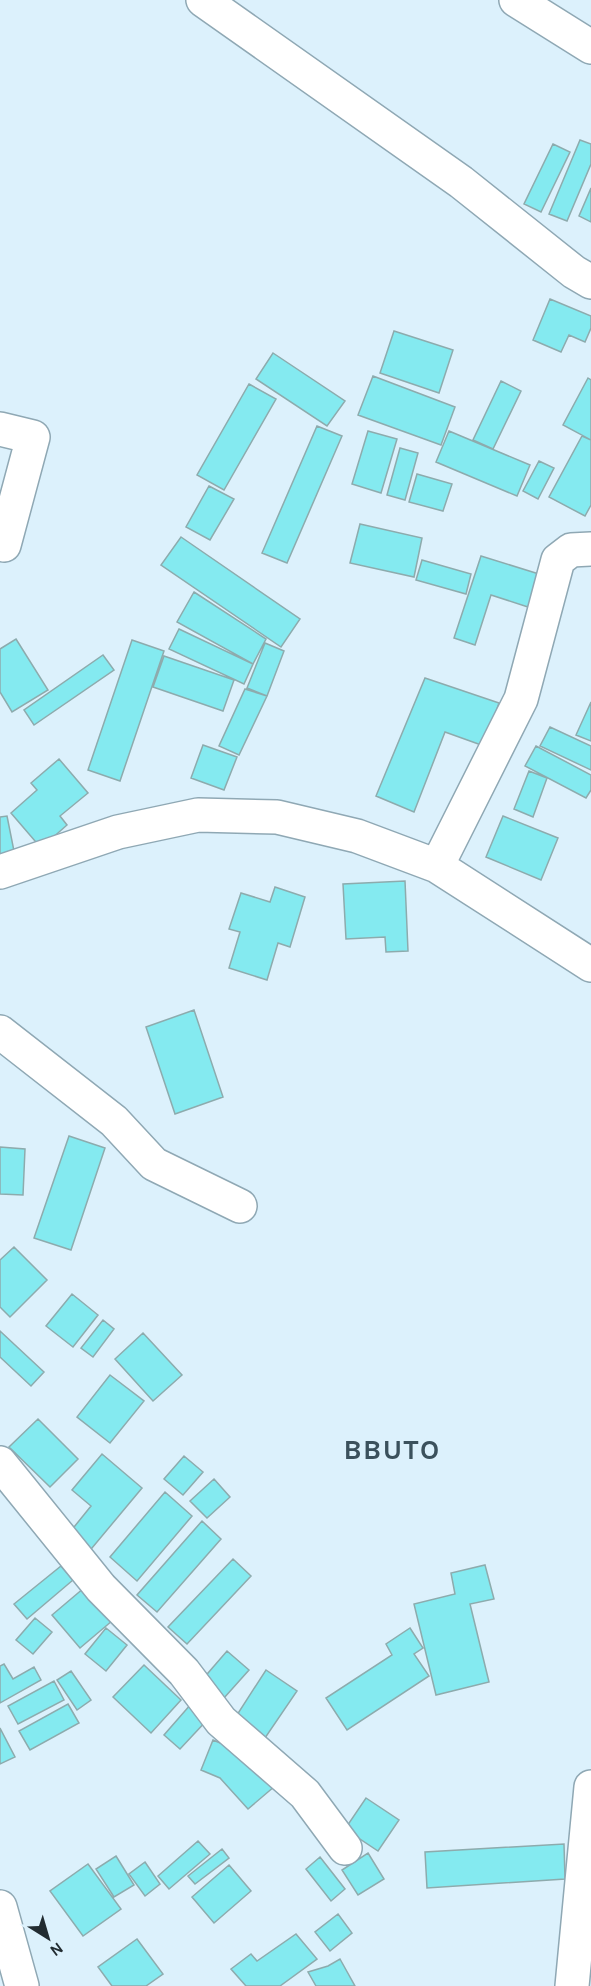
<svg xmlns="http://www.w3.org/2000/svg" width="591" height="1986" font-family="Karla,sans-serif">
<rect width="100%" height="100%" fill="#dcf1fc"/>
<path fill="#84eaf0" stroke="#8dabad" stroke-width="1.5" d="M 580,140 L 591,144 L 591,164 L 567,221 L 549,214 Z
M 553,144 L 570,152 L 541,212 L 524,204 Z
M 591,188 L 591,222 L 579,216 Z
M 550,299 L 591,316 L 591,328 L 585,342 L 569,335 L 561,352 L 533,340 Z
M 394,331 L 453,350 L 439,393 L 380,373 Z
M 273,353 L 345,401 L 327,426 L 256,379 Z
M 373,376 L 455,407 L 441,445 L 358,415 Z
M 588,378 L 591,380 L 591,440 L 563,425 Z
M 501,381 L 521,391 L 493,449 L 473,440 Z
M 249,384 L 276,399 L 224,490 L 197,475 Z
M 317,426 L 342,436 L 287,563 L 262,553 Z
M 368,431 L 397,439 L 381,493 L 352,484 Z
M 449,431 L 530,465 L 517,496 L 436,462 Z
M 582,436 L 591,440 L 591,505 L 585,516 L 549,497 Z
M 400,448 L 418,453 L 405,500 L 387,495 Z
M 539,461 L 554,468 L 538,499 L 523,491 Z
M 417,474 L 452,484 L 443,511 L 409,502 Z
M 209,486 L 234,499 L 210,540 L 186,527 Z
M 360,524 L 422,538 L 414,577 L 350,563 Z
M 181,537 L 300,619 L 281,647 L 161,565 Z
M 481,556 L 539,574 L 528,607 L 491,595 L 475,645 L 454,638 Z
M 422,560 L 471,574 L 466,594 L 416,580 Z
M 194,592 L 266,639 L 253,664 L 177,622 Z
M 179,629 L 253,664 L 244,684 L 169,649 Z
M 16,639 L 48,690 L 12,712 L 0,692 L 0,649 Z
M 132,640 L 164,651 L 120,781 L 88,770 Z
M 265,643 L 284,651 L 267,696 L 247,688 Z
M 103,655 L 114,670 L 34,725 L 24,710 Z
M 164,656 L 234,680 L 223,711 L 153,687 Z
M 425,678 L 499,703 L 484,746 L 445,732 L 414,812 L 376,796 Z
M 245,689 L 267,696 L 239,755 L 219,746 Z
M 591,702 L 591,741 L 576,735 Z
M 550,727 L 591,746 L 591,770 L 540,746 Z
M 203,745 L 237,757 L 224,790 L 191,778 Z
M 536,746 L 591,775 L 591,790 L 586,798 L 525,766 Z
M 59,759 L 88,793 L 60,816 L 67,825 L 41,848 L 11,813 L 37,790 L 31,783 Z
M 529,771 L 547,778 L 533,817 L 514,809 Z
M 7,816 L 15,856 L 0,858 L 0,817 Z
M 503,816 L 558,838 L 541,880 L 486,857 Z
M 405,881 L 408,951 L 386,952 L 385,937 L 346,939 L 343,884 Z
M 275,887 L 305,897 L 290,947 L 278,943 L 267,980 L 229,968 L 240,932 L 229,929 L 241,893 L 270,902 Z
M 194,1010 L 223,1097 L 175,1114 L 146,1027 Z
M 69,1136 L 105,1148 L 71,1250 L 34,1238 Z
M 0,1147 L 25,1149 L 23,1195 L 0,1194 Z
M 14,1247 L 47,1280 L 10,1317 L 0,1307 L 0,1260 Z
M 72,1294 L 98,1315 L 73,1347 L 46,1326 Z
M 103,1320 L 114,1329 L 93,1357 L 81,1348 Z
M 0,1331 L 44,1372 L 31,1386 L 0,1357 Z
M 143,1333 L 182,1375 L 153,1401 L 115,1359 Z
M 110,1375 L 144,1401 L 110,1443 L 77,1417 Z
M 38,1419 L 78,1459 L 50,1487 L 9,1447 Z
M 102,1454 L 142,1488 L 87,1554 L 66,1537 L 91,1506 L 72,1490 Z
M 184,1456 L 203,1472 L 183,1495 L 164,1479 Z
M 214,1479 L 230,1497 L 207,1518 L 190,1501 Z
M 165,1492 L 192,1516 L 137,1581 L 110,1557 Z
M 202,1521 L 221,1539 L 157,1612 L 137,1595 Z
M 233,1559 L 251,1576 L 187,1644 L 168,1627 Z
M 485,1565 L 494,1599 L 470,1604 L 489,1682 L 436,1695 L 414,1604 L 455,1594 L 451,1573 Z
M 61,1566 L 73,1580 L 27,1619 L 14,1604 Z
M 91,1582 L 119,1615 L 80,1648 L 52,1615 Z
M 35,1618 L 52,1632 L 33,1654 L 16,1640 Z
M 106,1628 L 127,1645 L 106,1671 L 85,1654 Z
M 410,1628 L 423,1648 L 414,1654 L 429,1676 L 347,1730 L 326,1698 L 392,1655 L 386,1644 Z
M 227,1651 L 249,1670 L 224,1698 L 202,1680 Z
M 4,1664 L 13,1679 L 34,1667 L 41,1680 L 0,1703 L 0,1666 Z
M 144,1665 L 181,1700 L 151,1733 L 113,1697 Z
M 266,1670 L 297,1691 L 265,1738 L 235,1718 Z
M 71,1671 L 91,1700 L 77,1710 L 57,1680 Z
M 54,1681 L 64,1700 L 18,1724 L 8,1706 Z
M 68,1704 L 79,1723 L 30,1750 L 19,1731 Z
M 191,1704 L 208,1719 L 180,1749 L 164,1735 Z
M 0,1728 L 15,1757 L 0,1764 Z
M 213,1740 L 247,1754 L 275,1786 L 248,1809 L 220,1778 L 201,1770 Z
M 366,1798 L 399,1820 L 378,1851 L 345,1829 Z
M 198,1841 L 210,1854 L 169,1889 L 158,1876 Z
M 564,1844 L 565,1879 L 427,1888 L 425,1852 Z
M 222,1849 L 229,1858 L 195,1884 L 188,1876 Z
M 368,1853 L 384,1879 L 358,1895 L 342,1870 Z
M 116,1856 L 134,1885 L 114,1897 L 96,1869 Z
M 320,1857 L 345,1889 L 331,1901 L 306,1869 Z
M 145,1862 L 160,1884 L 145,1896 L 129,1874 Z
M 88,1864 L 121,1909 L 83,1936 L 50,1891 Z
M 229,1865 L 251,1891 L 214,1923 L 192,1897 Z
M 338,1914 L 352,1933 L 330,1951 L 315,1932 Z
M 296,1934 L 317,1959 L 280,1986 L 246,1986 L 231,1969 L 251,1954 L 257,1961 Z
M 137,1939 L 163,1974 L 146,1986 L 112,1986 L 98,1967 Z
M 340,1959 L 355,1986 L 316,1986 L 308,1972 L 328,1966 Z"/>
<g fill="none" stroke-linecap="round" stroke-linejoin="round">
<g stroke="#8fa8b4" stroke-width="36">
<path id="minor" d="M 203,0 L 461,182 L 574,272 L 591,282
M 516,0 L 591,47
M 0,429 L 33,437 L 4,545 L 0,544
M 437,866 L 521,699 L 558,560 L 571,550 L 591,549
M 0,872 L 118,832 L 198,815 L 277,817 L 357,836 L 437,866 L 591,965
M 0,1032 L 114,1121 L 154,1164 L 240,1206
M 0,1463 L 101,1588 L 184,1672 L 221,1721 L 305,1794 L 345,1848
M 0,1907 L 22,1986
M 572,1986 L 591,1787"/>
</g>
<use href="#minor" stroke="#fff" stroke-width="33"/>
</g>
<g text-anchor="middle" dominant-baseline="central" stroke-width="5" stroke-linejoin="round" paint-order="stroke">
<g font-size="28" font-weight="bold" letter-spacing="1.5" fill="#3b515c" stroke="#dcf1fc">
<text x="392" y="1449">BBUTO</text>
</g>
</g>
<g transform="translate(48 1938) rotate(143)" stroke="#dcf1fc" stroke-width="4.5" paint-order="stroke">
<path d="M0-4.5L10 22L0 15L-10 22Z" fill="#222c31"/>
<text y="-9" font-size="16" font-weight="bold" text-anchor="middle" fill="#222c31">N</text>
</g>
</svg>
